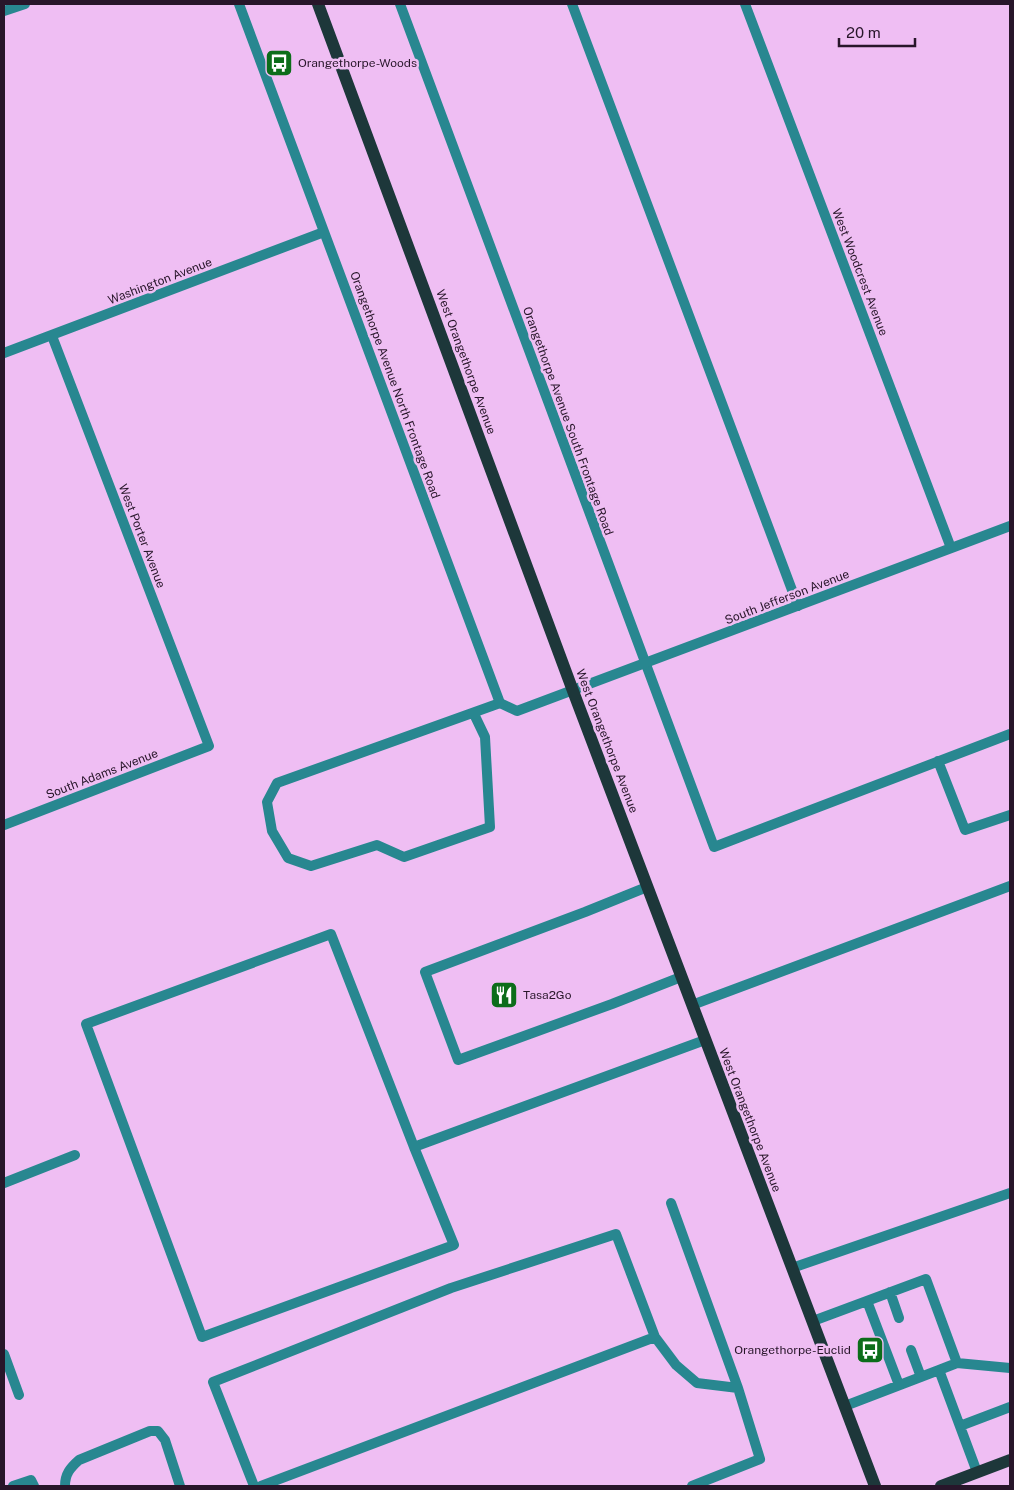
<svg xmlns="http://www.w3.org/2000/svg" width="1014" height="1490" font-family="'Public Sans',sans-serif">
<rect width="100%" height="100%" fill="#efbef3"/>
<g fill="none" stroke-linecap="round" stroke-linejoin="round">
<path stroke="#288790" stroke-width="10" d="M 400,4 L 714,847 L 1010,734
M 572,4 L 798,606
M 474,714 L 485,737 L 490,827 L 404,857 L 377,845 L 311,866 L 288,858 L 272,831 L 267,802 L 277,783 L 500,703
M 938,761 L 965,830 L 1010,815
M 647,887 L 585,912 L 425,972 L 458,1060 L 612,1004 L 681,977
M 692,1005 L 1010,886
M 414,1147 L 331,934 L 86,1024 L 202,1337 L 454,1245 L 414,1147 L 705,1040
M 671,1203 L 738,1388 L 760,1459 L 692,1486
M 792,1268 L 1010,1193
M 890,1292 L 899,1318
M 867,1301 L 899,1385
M 813,1321 L 926,1279 L 957,1363 L 939,1370
M 655,1337 L 676,1365 L 697,1383 L 738,1388
M 911,1350 L 921,1377
M 957,1363 L 1010,1368
M 845,1406 L 939,1370 L 977,1472
M 960,1426 L 1010,1407
M 13,1486 L 31,1480 L 34,1486
M 65,1486 C 65,1474 70,1468 79,1460 L 150,1431 L 158,1431 L 165,1440 L 180,1486
M 254,1486 L 213,1382 L 451,1288 L 616,1234 L 655,1337 L 261,1486"/>
<path stroke="#288790" stroke-width="10" d="M 239,4 L 500,703 L 517,711 L 1010,526
M 745,4 L 951,548
M 4,11 L 25,4
M 4,353 L 324,232
M 4,825 L 209,746 L 52,336
M 4,1183 L 75,1155
M 4,1354 L 19,1395"/>
<path stroke="#1d373a" stroke-width="12" d="M 318,4 L 573,691 L 875,1486
M 941,1486 L 1010,1460"/>
</g>
<defs>
<g id="bus-square" transform="scale(1.4375)"><rect x="-9" y="-9" width="18" height="18" rx="4" fill="#0c6d1a" stroke="#efbef3"/><path d="M-5-6H5V4H4V6H2V4H-2V6H-4V4H-5ZM-3.5-4V0h7V-4ZM-3.5 1.2v1.5H-2V1.2ZM2 1.2v1.5H3.5V1.2Z" fill="#fff"/></g>
<g id="restaurant-square" transform="scale(1.4375)"><rect x="-9" y="-9" width="18" height="18" rx="4" fill="#0c6d1a" stroke="#efbef3"/><path d="M-5-6h1v4h1v-4h1v4h1v-4h1v5L-1.5 .5V6h-2V.5L-5-1ZM5-6V6H3V1.5H1.5Q1.5-4 5-6Z" fill="#fff"/></g>
</defs>
<g fill-rule="evenodd">
<use href="#bus-square" x="279" y="63"/>
<use href="#restaurant-square" x="504" y="995"/>
<use href="#bus-square" x="870" y="1350"/>
</g>
<g text-anchor="middle" dominant-baseline="central" stroke-width="5" stroke-linejoin="round" paint-order="stroke">
<g font-size="12" fill="#28162a" stroke="#efbef3" text-anchor="start">
<text x="298" y="63">Orangethorpe-Woods</text>
<text x="523" y="995">Tasa2Go</text>
<text x="851" y="1350" text-anchor="end">Orangethorpe-Euclid</text>
</g>
<g font-size="12" fill="#28162a" stroke="#efbef3">
<text transform="translate(860 272) rotate(69)">West Woodcrest Avenue</text>
<text transform="translate(160 281) rotate(-21)">Washington Avenue</text>
<text transform="translate(466 362) rotate(70)">West Orangethorpe Avenue</text>
<text transform="translate(395 385) rotate(70)">Orangethorpe Avenue North Frontage Road</text>
<text transform="translate(568 421) rotate(70)">Orangethorpe Avenue South Frontage Road</text>
<text transform="translate(142 536) rotate(69)">West Porter Avenue</text>
<text transform="translate(787 597) rotate(-21)">South Jefferson Avenue</text>
<text transform="translate(607 741) rotate(69)">West Orangethorpe Avenue</text>
<text transform="translate(102 774) rotate(-21)">South Adams Avenue</text>
<text transform="translate(750 1120) rotate(69)">West Orangethorpe Avenue</text>
</g>
</g>
<rect width="1014" height="1490" fill="none" stroke="#28162a" stroke-width="10"/>
<path d="M839 38v8h76v-8" fill="none" stroke="#28162a" stroke-width="2.5"/>
<text x="846" y="38" font-size="15" fill="#28162a" stroke="#efbef3" stroke-width="4" paint-order="stroke">20 m</text>
</svg>
